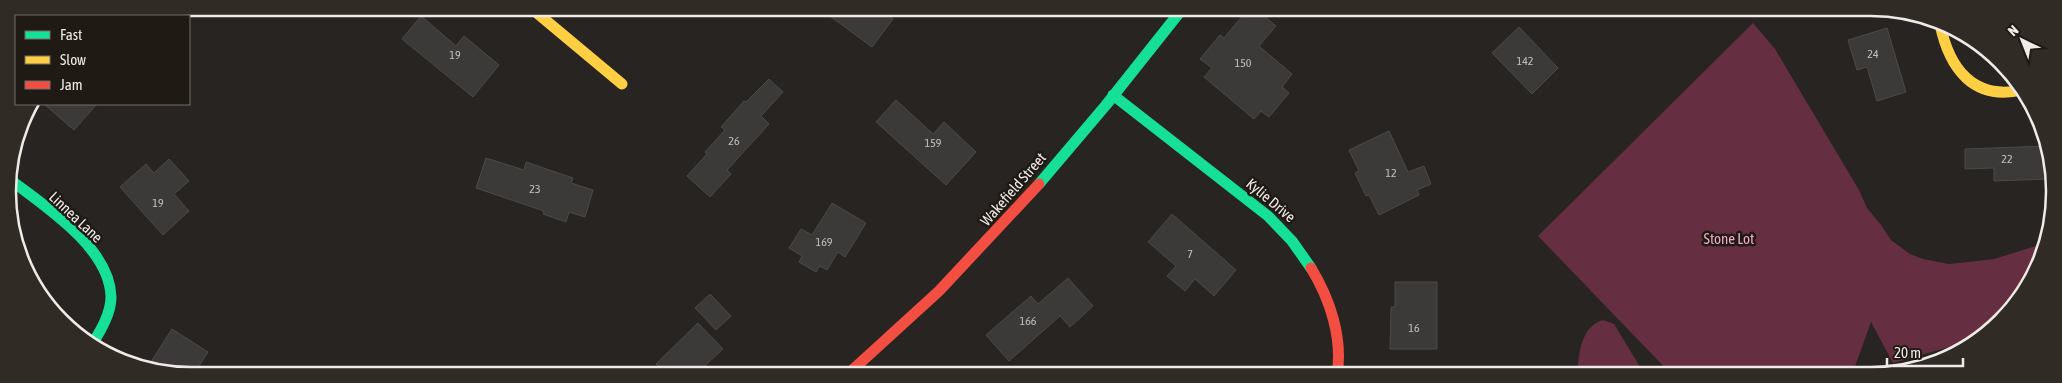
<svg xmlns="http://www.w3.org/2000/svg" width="2062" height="383" font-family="'Asap Condensed',sans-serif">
<rect width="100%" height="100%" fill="#272421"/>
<path fill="#652e41" d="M 1753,23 L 1775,49 L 1859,190 L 1867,208 L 1881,225 L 1891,240 L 1910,254 L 1923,259 L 1949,264 L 1959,263 L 1994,259 L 2036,246 L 2044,246 L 2036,273 L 2000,322 L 1977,339 L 1893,363 L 1871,322 L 1852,375 L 1672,375 L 1538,236 Z
M 1603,320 L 1614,324 L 1645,375 L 1577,375 C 1579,355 1580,327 1603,320 Z"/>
<path fill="#3c3a38" stroke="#4c4a46" d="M 819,8 L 878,8 L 893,19 L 872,47 Z
M 1249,8 L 1255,8 L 1276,26 L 1259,46 L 1292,74 L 1282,87 L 1289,93 L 1269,117 L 1261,111 L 1254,119 L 1204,77 L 1212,68 L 1200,59 L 1220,35 L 1224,38 Z
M 421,16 L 456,46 L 464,36 L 499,65 L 473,97 L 402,39 Z
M 1519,27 L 1558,68 L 1532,94 L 1492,53 Z
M 1887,28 L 1906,92 L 1877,101 L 1867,67 L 1857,70 L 1848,40 Z
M 769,79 L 783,92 L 761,116 L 769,124 L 727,170 L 731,174 L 710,197 L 687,176 L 707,154 L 705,152 L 725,130 L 721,127 L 744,101 L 746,102 Z
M 896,100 L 933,134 L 944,122 L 976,152 L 946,185 L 876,122 Z
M 44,104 L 97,104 L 74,130 Z
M 1389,131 L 1408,172 L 1424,166 L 1431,184 L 1417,190 L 1419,195 L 1379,215 L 1369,195 L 1366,196 L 1355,173 L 1359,171 L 1349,150 Z
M 2048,146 L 2051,179 L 1994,181 L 1994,168 L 1965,169 L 1965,149 Z
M 486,158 L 524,170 L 526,162 L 573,178 L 571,183 L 593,190 L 585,217 L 569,212 L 566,222 L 543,214 L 544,211 L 476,188 Z
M 169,159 L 189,181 L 174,194 L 189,211 L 163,235 L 120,187 L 146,164 L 154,173 Z
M 832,203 L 866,223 L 845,257 L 838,252 L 827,270 L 820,266 L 816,272 L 799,262 L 802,256 L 789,248 L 801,229 L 812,235 Z
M 1172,214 L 1236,270 L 1214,296 L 1195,279 L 1185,291 L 1167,276 L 1176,266 L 1148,242 Z
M 1068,278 L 1093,306 L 1070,327 L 1060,316 L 1009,361 L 986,335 L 1031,296 L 1038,304 Z
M 1395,282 L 1437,282 L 1437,349 L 1390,349 L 1391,307 L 1395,307 Z
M 710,294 L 731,316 L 716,330 L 695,308 Z
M 698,323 L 723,349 L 696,374 L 667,374 L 656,364 Z
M 172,329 L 208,352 L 194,374 L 168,374 L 147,368 Z"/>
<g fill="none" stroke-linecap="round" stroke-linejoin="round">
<path stroke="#16e098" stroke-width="11" d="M 1113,95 L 1268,216 L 1292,241 L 1311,268
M 8,178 C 43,205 110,247 111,297 C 111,313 101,330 93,343
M 1039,184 L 1106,105 L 1183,8"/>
<path stroke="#ffcf43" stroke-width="11" d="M 531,8 L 622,84
M 1940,24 C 1949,68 1973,101 2022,90"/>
<path stroke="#f24e42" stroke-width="11" d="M 1311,268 C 1330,299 1343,338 1337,375
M 848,374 L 939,291 L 1039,184"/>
</g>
<g text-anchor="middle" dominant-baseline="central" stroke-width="5" stroke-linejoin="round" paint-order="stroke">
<g font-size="12" fill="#c3bfbc">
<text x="1873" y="54">24</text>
<text x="455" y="55">19</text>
<text x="1525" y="61">142</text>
<text x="1243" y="63">150</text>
<text x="734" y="141">26</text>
<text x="933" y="143">159</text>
<text x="2007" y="159">22</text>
<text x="1391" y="173">12</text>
<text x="535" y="189">23</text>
<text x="158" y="203">19</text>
<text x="824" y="242">169</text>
<text x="1190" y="254">7</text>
<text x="1028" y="321">166</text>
<text x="1414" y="328">16</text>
</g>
<g font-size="15" fill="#f0ebe8" stroke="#201a15">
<text transform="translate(1013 189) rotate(-49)">Wakefield Street</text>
<text transform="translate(1271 200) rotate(40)">Kylie Drive</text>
<text transform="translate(76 217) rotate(43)">Linnea Lane</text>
</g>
<g font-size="15" fill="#f4acc1" stroke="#201a15">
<text x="1729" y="238">Stone Lot</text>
</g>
</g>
<path d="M0 0H2062V383H0ZM191 16H1871A175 175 0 0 1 2046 191V192A175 175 0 0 1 1871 367H191A175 175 0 0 1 16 192V191A175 175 0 0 1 191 16Z" fill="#312b26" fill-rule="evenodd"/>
<path fill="none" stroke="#f0ebe8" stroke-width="2.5" d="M191 16H1871A175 175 0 0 1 2046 191V192A175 175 0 0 1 1871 367H191A175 175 0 0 1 16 192V191A175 175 0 0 1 191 16Z"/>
<rect x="15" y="15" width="175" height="90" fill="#201a15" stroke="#736e69"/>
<rect x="25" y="31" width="25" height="8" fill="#16e098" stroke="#736e69"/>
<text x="60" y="40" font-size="15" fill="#f0ebe8">Fast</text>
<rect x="25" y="56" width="25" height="8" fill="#ffcf43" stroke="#736e69"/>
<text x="60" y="65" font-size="15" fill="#f0ebe8">Slow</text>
<rect x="25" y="81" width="25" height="8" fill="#f24e42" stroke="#736e69"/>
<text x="60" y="90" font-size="15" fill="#f0ebe8">Jam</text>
<g transform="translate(2022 40) rotate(317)" stroke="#201a15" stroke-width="4" paint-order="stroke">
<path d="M0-4L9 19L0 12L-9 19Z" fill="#f0ebe8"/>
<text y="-8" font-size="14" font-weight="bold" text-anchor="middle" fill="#f0ebe8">N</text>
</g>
<path d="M1887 358v8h76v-8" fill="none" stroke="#f0ebe8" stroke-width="2.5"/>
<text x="1894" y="358" font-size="15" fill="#f0ebe8" stroke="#201a15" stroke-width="4" paint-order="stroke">20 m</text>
</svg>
